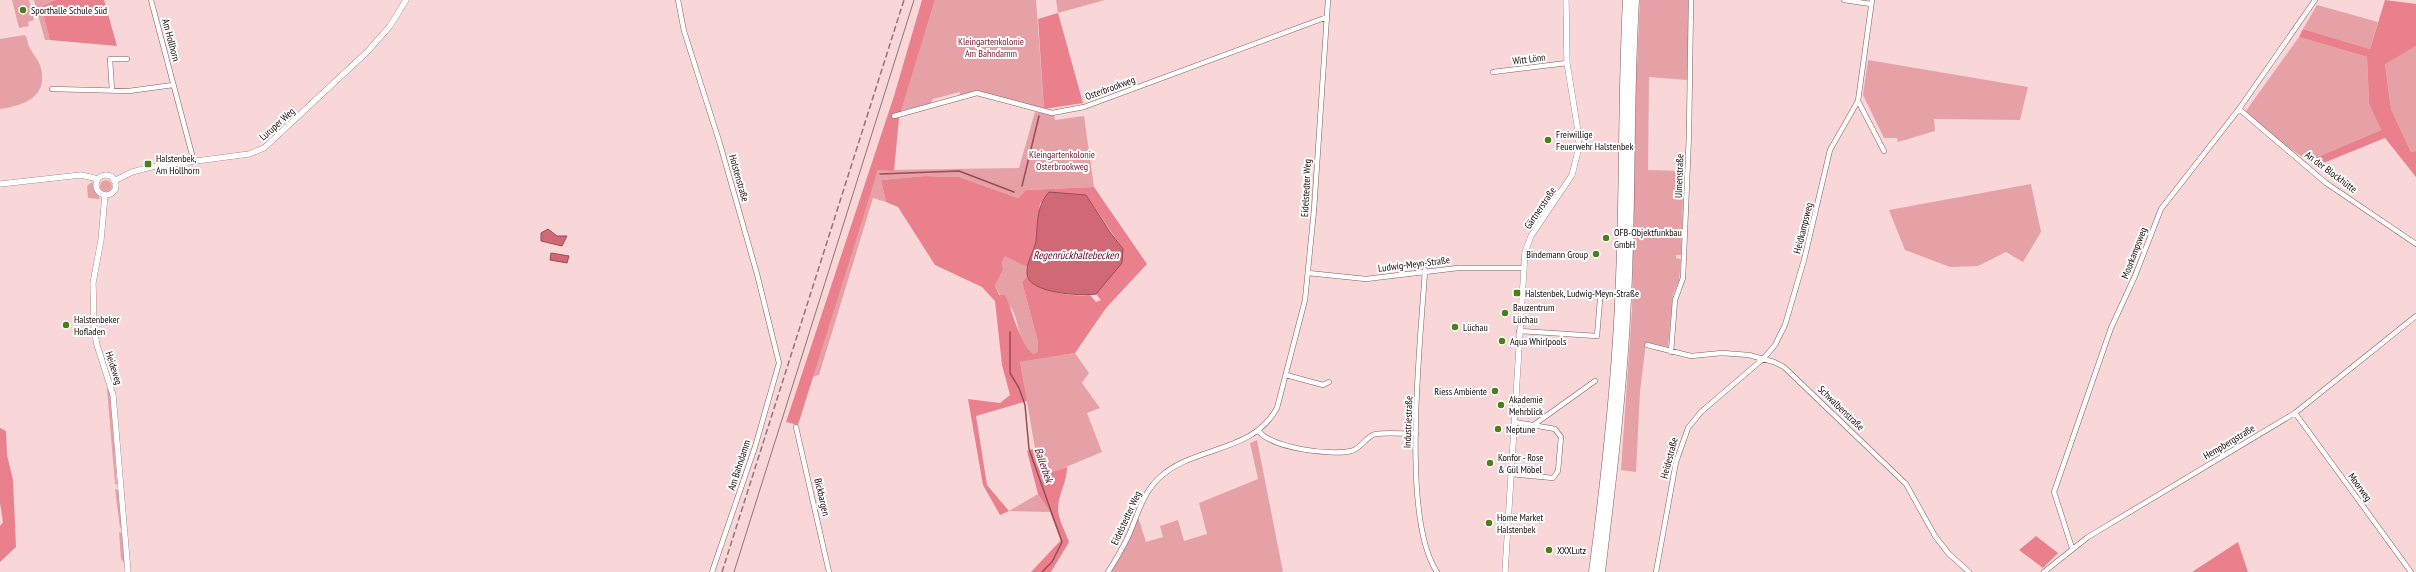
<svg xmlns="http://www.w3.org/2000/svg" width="2416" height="572" font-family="'PT Sans Narrow',sans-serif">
<rect width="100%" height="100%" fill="#f9d6d8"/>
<path fill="#e6a1a6" d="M 12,0 L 29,0 L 34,20 L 28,22 L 29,26 L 19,28 Z
M 34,0 L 55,0 L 41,7 L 50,40 L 45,40 Z
M 935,0 L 1036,0 L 1044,109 L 978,91 L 959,96 L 960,92 L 933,99 L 931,103 L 901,111 Z
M 1056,0 L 1105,0 L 1058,13 Z
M 1640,0 L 1689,0 L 1687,80 L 1649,77 L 1648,170 L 1684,171 L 1681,255 L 1676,255 L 1676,258 L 1681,259 L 1679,281 L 1673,295 L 1668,347 L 1646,342 L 1640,392 L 1636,472 L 1621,470 L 1632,310 L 1636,87 Z
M 2317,5 L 2378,22 L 2370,49 L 2303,29 Z
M 25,35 C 28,39 27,42 29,46 C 32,53 37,58 40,65 C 50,97 24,105 0,109 L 0,39 Z
M 2299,37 L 2367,57 L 2369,104 L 2381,130 L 2308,161 L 2243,115 Z
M 2416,46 L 2416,151 L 2411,152 L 2391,109 L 2385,63 Z
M 1868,60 L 2028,87 L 2020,120 L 1934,119 L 1935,131 L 1898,142 L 1897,138 L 1884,138 L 1863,95 Z
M 1035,112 L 1054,115 L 1055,120 L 1084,116 L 1094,187 L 1026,190 L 1018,198 L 959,177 L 925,176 L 881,180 L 886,202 L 873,198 L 819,375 L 811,377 L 878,170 L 1019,168 Z
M100 186a6 6 0 1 1 12 0a6 6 0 1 1-12 0Z
M 92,182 L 100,199 L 88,198 L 87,186 Z
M 2031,184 L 2041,232 L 2023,262 L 2006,252 L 1978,266 L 1950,267 L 1905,250 L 1889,210 Z
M 1005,255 L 1027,267 L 1027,276 L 1022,282 L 1038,342 L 1038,351 L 1034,354 C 1018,347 1020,323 1012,309 C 1006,301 999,296 995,286 L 1003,270 L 1002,262 Z
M 1075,353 L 1089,373 L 1082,383 L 1100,408 L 1087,413 L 1102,452 L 1049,474 L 1035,448 L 1020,362 Z
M 107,389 L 110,389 L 117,484 L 115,484 Z
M 1257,440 L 1283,572 L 1111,572 L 1138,517 L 1146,542 L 1163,537 L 1160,526 L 1178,520 L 1184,541 L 1207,534 L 1199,503 L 1258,479 L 1250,443 Z
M 115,489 L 119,490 L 122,527 L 120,528 Z
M 1038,494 L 1050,512 L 1009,511 Z
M 119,532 L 122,533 L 125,564 L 121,559 Z"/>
<path fill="#ea808c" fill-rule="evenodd" d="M 55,0 L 104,0 L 117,46 L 50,40 L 41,7 Z
M 922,0 L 935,0 L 899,118 L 894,171 L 878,170 L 798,425 L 786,422 L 894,96 Z
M 2385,0 L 2416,4 L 2416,46 L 2385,64 L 2391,109 L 2411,152 L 2416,151 L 2416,177 L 2385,138 L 2316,166 L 2308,161 L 2381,130 L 2369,104 L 2367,57 L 2299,37 L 2303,29 L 2370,49 Z
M 1058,13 L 1083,103 L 1044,109 L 1038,19 Z
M 925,176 L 959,177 L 1018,198 L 1026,190 L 1094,187 L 1147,264 L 1106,308 L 1075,353 L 1020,362 L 1027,401 L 976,416 L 987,485 L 1009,511 L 1000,515 L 983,485 L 968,399 L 1000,403 L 1010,395 L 1002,365 L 995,301 L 982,287 L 935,265 L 898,207 L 886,202 L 881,180 ZM 1086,195 L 1123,249 L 1096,294 L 1101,300 L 1096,302 L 1090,295 C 1073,297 1036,292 1027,276 L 1022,282 L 1038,342 L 1038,351 L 1034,354 C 1021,349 1012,309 1005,295 L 999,295 L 995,286 L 1003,270 L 1002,262 L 1005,256 L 1027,267 L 1035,249 L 1040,203 Z
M 0,428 L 6,431 L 7,455 L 13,480 L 16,547 L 0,562 L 0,526 L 3,522 L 0,503 Z
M 1035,448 L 1049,473 L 1067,467 C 1067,482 1058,495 1058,509 C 1058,519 1066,533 1069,542 L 1051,572 L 1031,572 L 1061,540 L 1050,512 L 1038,494 L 1027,451 Z
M 2036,536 L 2058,553 L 2043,568 L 2019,550 Z
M 2238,542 L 2248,572 L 2192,572 Z"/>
<path fill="#d06975" stroke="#984c55" d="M 1049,192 L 1086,195 L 1110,232 L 1123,249 L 1122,263 L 1096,294 C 1082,296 1029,294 1027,274 C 1026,262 1034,252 1036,241 C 1038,222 1036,207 1049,192 Z
M 548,229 L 557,236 L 567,236 L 562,246 L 541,241 L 541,233 Z
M 551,253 L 569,256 L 567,263 L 550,260 Z"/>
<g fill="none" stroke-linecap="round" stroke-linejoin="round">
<path stroke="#984c55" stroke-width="1.5" d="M 880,174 L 959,171 L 1014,192
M 1022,186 L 1039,116
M 1010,332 L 1010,373 L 1019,388 L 1025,405 L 1029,449 L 1062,542 L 1052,562 L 1042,572"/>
<g stroke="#835d60" stroke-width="5.5">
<path id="minor" d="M 151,0 L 194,162
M 678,0 L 684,31 L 720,144 L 757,274 L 779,363 L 755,447 L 712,572
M 1844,0 L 1871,4
M 1493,72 L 1567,63
M 52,89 L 129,91 L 173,85
M 112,91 L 110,59 L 127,59
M 1858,101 L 1884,151
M 2239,109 L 2326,183 L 2416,244
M 894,116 L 977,93 L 1052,113 L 1084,107 L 1327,17
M 1425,270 C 1421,339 1400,517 1437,572
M 1308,273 L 1366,279 L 1458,268 L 1523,268
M 1519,331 L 1597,336 L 1600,300
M 1647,345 L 1691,356 L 1722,353 L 1749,355 L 1774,362 L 1784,367 L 1906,484 L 1935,536 L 1949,554 L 1969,572
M 1671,352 L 1675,300 L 1683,278 L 1689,134 L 1691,0
M 1286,375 L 1323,385 L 1329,382
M 2295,413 L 2411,572
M 1535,424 L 1595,381
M 796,427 L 829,572
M 1258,430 C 1270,448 1331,456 1351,451 C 1361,449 1367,435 1376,434 C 1389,432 1403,434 1416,434
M 1512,474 L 1553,478 L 1558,471 L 1561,437 L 1555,429 L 1515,422
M 2072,548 L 2054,492 L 2111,328 L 2135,276 L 2161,209 L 2239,109 L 2315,0
M 1108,572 C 1115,561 1122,549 1128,537 C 1137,517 1142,494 1159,478 C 1194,445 1252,454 1277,408 L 1305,300 L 1314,210 L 1328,0
M 1656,572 L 1676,462 L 1688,428 L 1701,412 L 1764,358 L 1775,345 L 1785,325 L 1804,260 L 1830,150 L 1858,101 L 1872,0
M 2044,572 L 2088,537 L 2295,413 L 2416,316"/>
</g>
<g stroke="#835d60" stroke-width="6">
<path id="tertiary" d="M96 185a10 10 0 1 1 20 0a10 10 0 1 1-20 0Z
M 114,181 L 132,172 L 151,167 L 249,154 L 264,148 L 367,52 L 390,26 L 406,0
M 0,184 L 81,175 L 98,179
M 105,195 L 101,240 L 93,283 L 94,328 L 97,345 L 113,395 L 128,572
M 1505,572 L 1525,252 L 1531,236 L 1572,175 L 1577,155 L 1579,143 L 1577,125 L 1567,63 L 1566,0"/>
</g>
<g stroke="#835d60" stroke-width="9">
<path id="motorway" d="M 1593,572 C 1606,474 1617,376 1620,278 C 1624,185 1622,93 1627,0
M 1601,572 C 1612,481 1623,390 1627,299 C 1632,199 1629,100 1635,0"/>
</g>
<use href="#minor" stroke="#fff" stroke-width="4.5"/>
<use href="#tertiary" stroke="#fff" stroke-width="5.5"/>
<use href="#motorway" stroke="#fff" stroke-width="8"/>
<path stroke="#8f7577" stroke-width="1" d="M 734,572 L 914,0"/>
<path stroke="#8f7577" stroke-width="1.5" stroke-dasharray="6 3" stroke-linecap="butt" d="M 722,572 L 904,0"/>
</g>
<g fill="#488019" stroke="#fff" stroke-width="1.5">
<circle cx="23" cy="10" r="4"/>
<circle cx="1548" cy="140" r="4"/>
<rect x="144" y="160" width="8" height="8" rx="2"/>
<circle cx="1606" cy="238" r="4"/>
<circle cx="1596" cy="254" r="4"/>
<rect x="1513" y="289" width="8" height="8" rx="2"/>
<circle cx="1505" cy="313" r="4"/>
<circle cx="66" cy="325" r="4"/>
<circle cx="1455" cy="327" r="4"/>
<circle cx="1502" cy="341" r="4"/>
<circle cx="1495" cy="391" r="4"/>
<circle cx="1501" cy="405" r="4"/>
<circle cx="1498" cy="429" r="4"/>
<circle cx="1490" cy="463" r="4"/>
<circle cx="1489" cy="523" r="4"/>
<circle cx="1549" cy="550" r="4"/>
</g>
<g text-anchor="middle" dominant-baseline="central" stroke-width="4" stroke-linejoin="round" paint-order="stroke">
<g font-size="10" fill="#17090a" stroke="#fff" text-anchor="start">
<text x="31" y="10">Sporthalle Schule Süd</text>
<text x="1556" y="134">Freiwillige<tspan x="1556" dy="12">Feuerwehr Halstenbek</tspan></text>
<text x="156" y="158">Halstenbek,<tspan x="156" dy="12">Am Hollhorn</tspan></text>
<text x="1614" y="232">OFB-Objektfunkbau<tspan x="1614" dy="12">GmbH</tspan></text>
<text x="1588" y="254" text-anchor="end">Bindemann Group</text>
<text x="1525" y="293">Halstenbek, Ludwig-Meyn-Straße</text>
<text x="1513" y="307">Bauzentrum<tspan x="1513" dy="12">Lüchau</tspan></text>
<text x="74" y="319">Halstenbeker<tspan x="74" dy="12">Hofladen</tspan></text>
<text x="1463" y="327">Lüchau</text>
<text x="1510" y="341">Aqua Whirlpools</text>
<text x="1487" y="391" text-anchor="end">Riess Ambiente</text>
<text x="1509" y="399">Akademie<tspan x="1509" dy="12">Mehrblick</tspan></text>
<text x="1506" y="429">Neptune</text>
<text x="1498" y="457">Konfor - Rose<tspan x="1498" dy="12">&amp; Gül Möbel</tspan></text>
<text x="1497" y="517">Home Market<tspan x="1497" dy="12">Halstenbek</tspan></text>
<text x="1557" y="550">XXXLutz</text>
</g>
<g font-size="10" fill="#17090a" stroke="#fff">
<text transform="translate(171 40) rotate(75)">Am Hollhorn</text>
<text transform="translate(1529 59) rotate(-7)">Witt Lönn</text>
<text transform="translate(1110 88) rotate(-20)">Osterbrookweg</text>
<text transform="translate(277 124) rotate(-42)">Luruper Weg</text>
<text transform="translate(2331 172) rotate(37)">An der Blockhütte</text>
<text transform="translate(1679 176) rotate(-88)">Ulmenstraße</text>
<text transform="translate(739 178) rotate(74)">Holstenstraße</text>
<text transform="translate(1306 188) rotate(-87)">Eidelstedter Weg</text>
<text transform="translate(1540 208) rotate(-56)">Gärtnerstraße</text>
<text transform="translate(1803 228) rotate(-76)">Heidkampsweg</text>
<text transform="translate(2134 253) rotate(-69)">Moorkampsweg</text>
<text transform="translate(1414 264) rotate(-7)">Ludwig-Meyn-Straße</text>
<text transform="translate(114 368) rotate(72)">Heideweg</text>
<text transform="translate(1841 408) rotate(44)">Schwalbenstraße</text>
<text transform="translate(1408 422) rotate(-88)">Industriestraße</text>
<text transform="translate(2229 442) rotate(-31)">Hempbergstraße</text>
<text transform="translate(1669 458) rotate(-75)">Heidestraße</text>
<text transform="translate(739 465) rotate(-72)">Am Bahndamm</text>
<text transform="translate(2360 487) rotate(54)">Moorweg</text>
<text transform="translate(822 497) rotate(77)">Bickbargen</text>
<text transform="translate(1126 518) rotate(-65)">Eidelstedter Weg</text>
</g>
<g font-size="10" fill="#75172c" stroke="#fff">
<text x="991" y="41">Kleingartenkolonie<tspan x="991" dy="12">Am Bahndamm</tspan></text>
<text x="1062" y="154">Kleingartenkolonie<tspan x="1062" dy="12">Osterbrookweg</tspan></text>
</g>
<g font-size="11" font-style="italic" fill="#65021f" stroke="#fff">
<text x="1076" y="255">Regenrückhaltebecken</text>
<text transform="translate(1044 465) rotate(71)">Ballerbek</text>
</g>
</g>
</svg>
